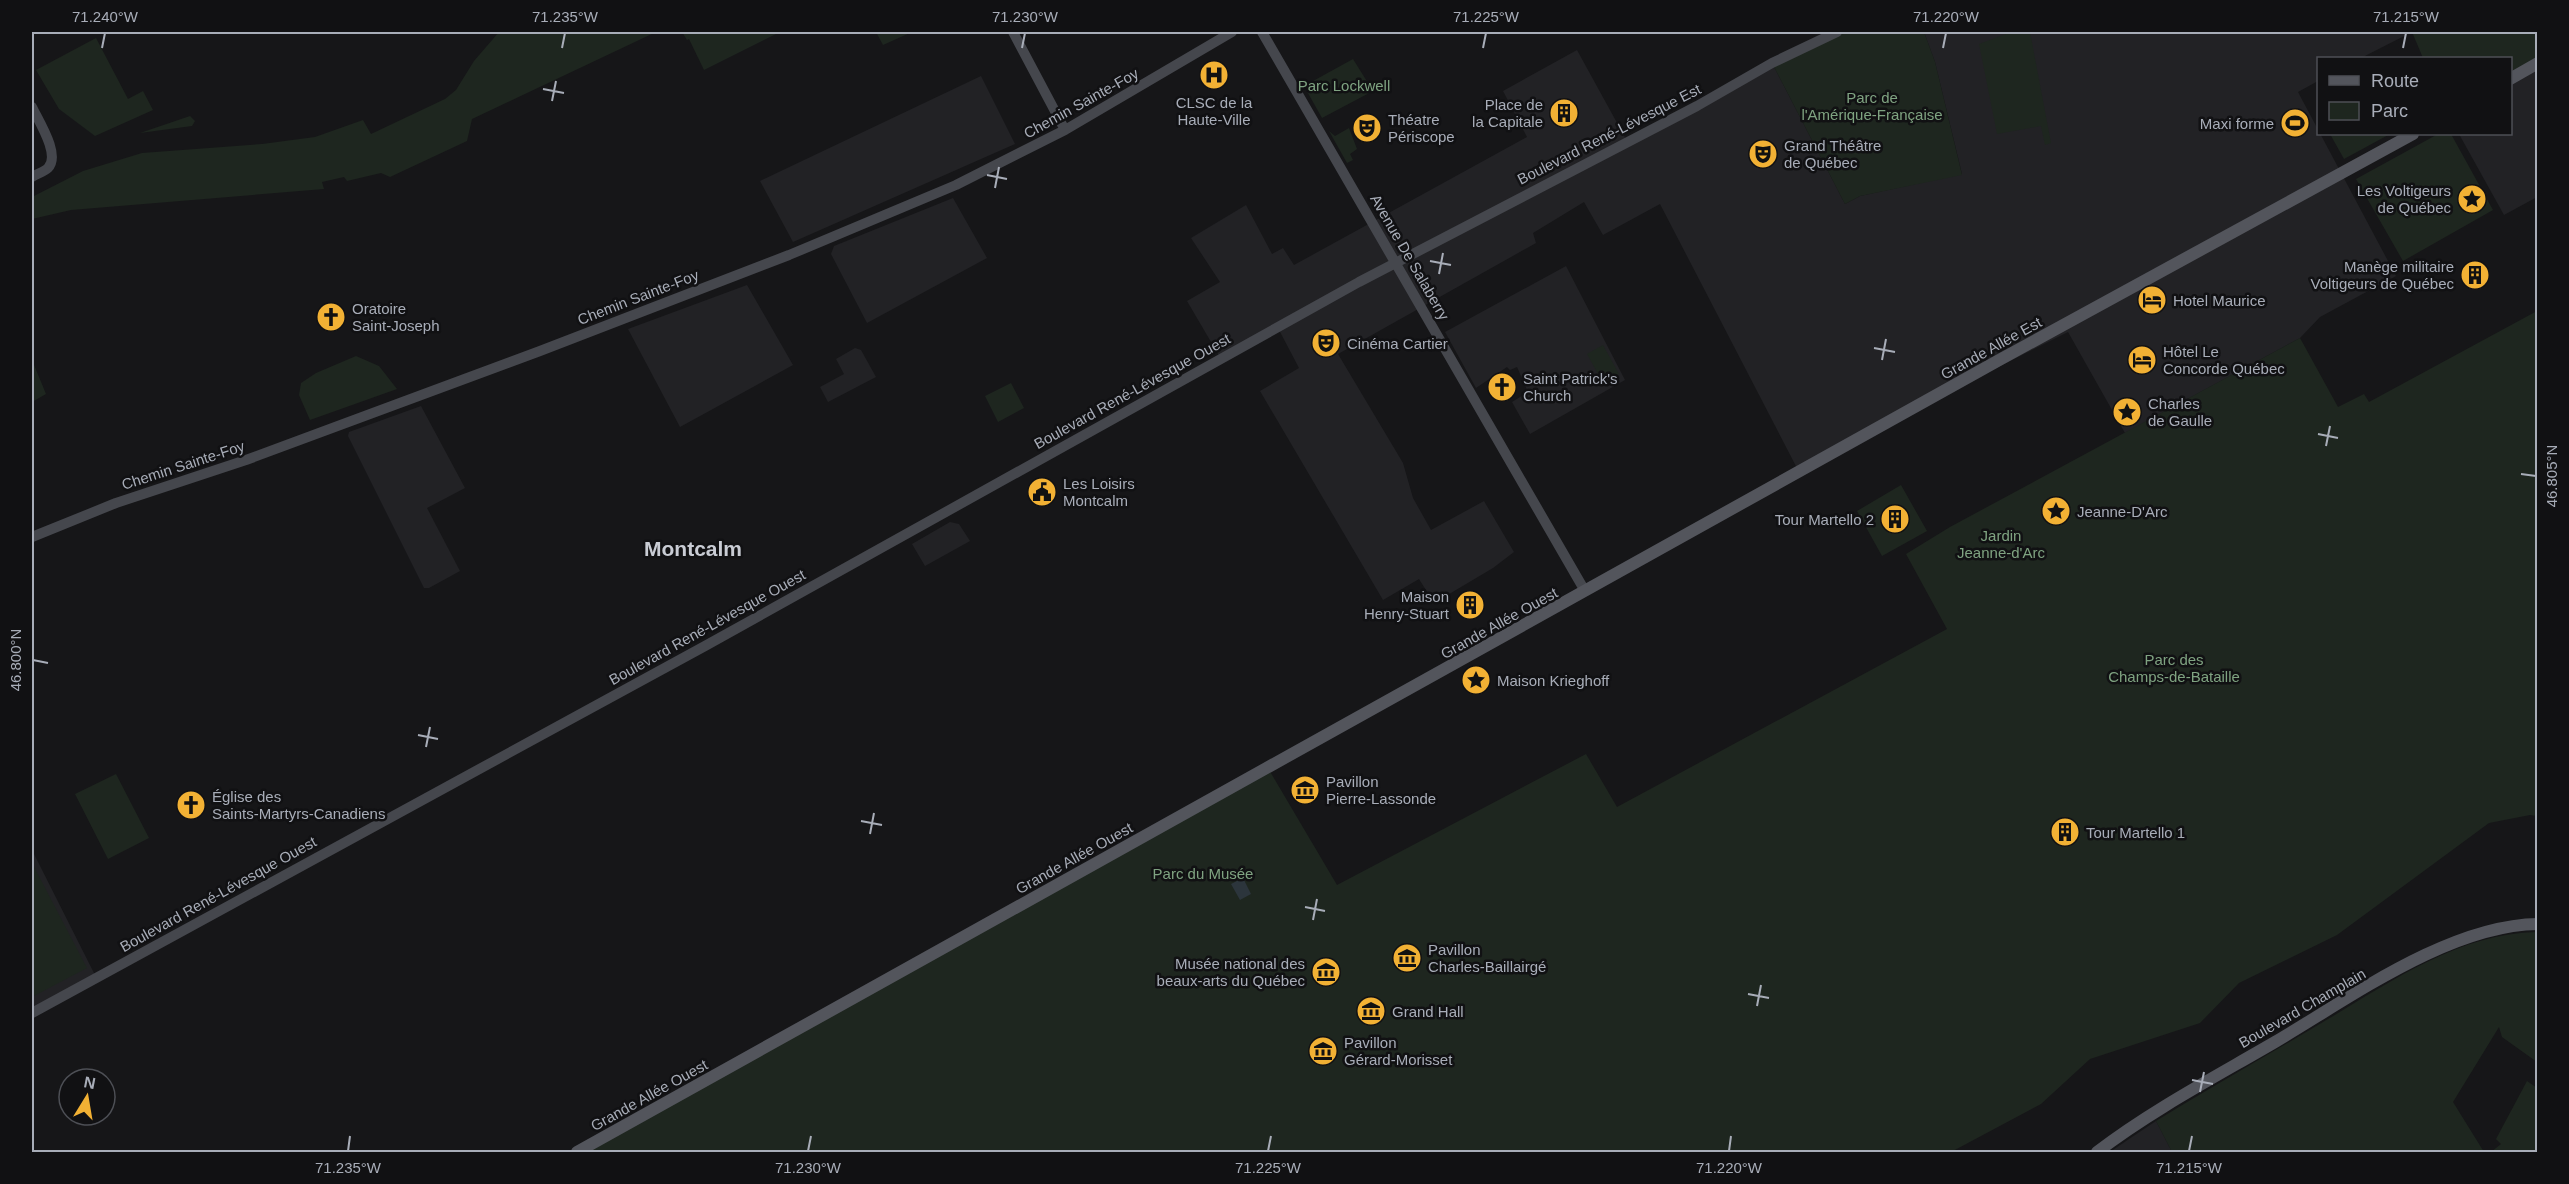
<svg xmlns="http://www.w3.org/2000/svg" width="2569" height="1184" font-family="Arial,sans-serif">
<rect width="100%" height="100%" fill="#161618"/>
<path fill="#222225" d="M 1924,32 L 2412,32 L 2361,58 L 2318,58 L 2318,81 L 2298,92 L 2396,276 L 2320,317 L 2300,338 L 2125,433 L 2068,332 L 1903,415 L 1799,472 L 1660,204 L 1603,235 L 1584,202 L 1533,233 L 1536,243 L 1338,354 L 1403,463 L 1413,498 L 1431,530 L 1484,501 L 1514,552 L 1493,568 L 1434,603 L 1419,579 L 1383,600 L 1260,391 L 1299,368 L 1278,328 L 1221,359 L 1187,301 L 1220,282 L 1191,238 L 1246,205 L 1272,254 L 1283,248 L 1294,265 L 1527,137 L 1503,91 L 1577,50 L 1627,141 L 1772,63 L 1845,204 L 1860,196 L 1962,174 L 1935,62 Z
M 2537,63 L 2537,197 L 2504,215 L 2459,134 L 2510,134 L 2511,79 Z
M 981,76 L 1015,144 L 793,242 L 760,181 Z
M 953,198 L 987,258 L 867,323 L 831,254 L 834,246 Z
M 1566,266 L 1625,380 L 1530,434 L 1512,402 L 1528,392 L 1517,367 L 1510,370 L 1507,367 L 1476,388 L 1445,332 Z
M 747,285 L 793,365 L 680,427 L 628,329 Z
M 855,348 L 861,350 L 876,377 L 828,402 L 820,387 L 844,374 L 836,359 Z
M 421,406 L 465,488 L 427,508 L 460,571 L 429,588 L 424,588 L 348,436 L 349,432 Z
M 950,522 L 959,524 L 970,541 L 925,566 L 912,544 Z
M 32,850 L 96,977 L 32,1013 Z
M 2156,1121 L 2172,1152 L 2110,1152 L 2129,1139 Z"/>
<path fill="#1e261f" d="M 499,32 L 656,32 L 472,119 L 467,141 L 390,177 L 381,173 L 347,181 L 344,177 L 322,182 L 324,189 L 71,210 L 32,219 L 32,197 L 83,171 L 142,153 L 262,144 L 315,137 L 363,120 L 371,134 L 445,99 L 456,90 L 474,61 Z
M 682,32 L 780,32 L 704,70 L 689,39 L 687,40 Z
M 876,32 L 912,32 L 883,45 Z
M 1837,32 L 1924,32 L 1935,62 L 1962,175 L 1860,196 L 1845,204 L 1772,63 Z
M 2011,32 L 2030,32 L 2051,143 L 2045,145 L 2041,126 L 1997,134 L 1979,44 Z
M 2412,32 L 2537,32 L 2537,63 L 2511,79 L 2510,58 L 2423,58 Z
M 96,38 L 128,99 L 143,91 L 153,110 L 95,136 L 59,109 L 36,70 Z
M 1353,59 L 1373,91 L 1322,118 L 1304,86 Z
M 190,116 L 195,121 L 192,126 L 140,133 Z
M 1349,128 L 1357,149 L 1350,154 L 1353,160 L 1347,163 L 1329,131 L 1335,136 Z
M 2330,134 L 2390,134 L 2344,159 Z
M 2438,134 L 2451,134 L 2493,210 L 2403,261 L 2356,179 Z
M 2537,311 L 2537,816 L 2530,815 L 2489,823 L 2337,935 L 2239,983 L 2200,1023 L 2090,1059 L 2041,1104 L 1951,1152 L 572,1152 L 1268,768 L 1337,885 L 1586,754 L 1617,807 L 1947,629 L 1906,554 L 1950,527 L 2300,338 L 2338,407 L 2364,394 L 2369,402 Z
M 1603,345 L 1619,374 L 1603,383 L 1587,354 Z
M 356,356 L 379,366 L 397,389 L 310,420 L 299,395 L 301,383 L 316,373 Z
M 32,360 L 46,394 L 32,402 Z
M 1011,383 L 1024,408 L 998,422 L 985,396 Z
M 1901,485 L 1927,531 L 1882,556 L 1857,511 Z
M 116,774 L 149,838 L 108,859 L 75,794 Z
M 32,863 L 87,968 L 32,997 Z
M 2537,932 L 2537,1062 L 2502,1037 L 2499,1027 L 2453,1102 L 2484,1152 L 2172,1152 L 2156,1121 C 2208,1089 2261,1059 2313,1028 C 2382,988 2455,933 2537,932 Z
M 2527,1081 L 2537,1088 L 2537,1152 L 2491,1152 L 2501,1144 L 2496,1139 Z"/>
<path fill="#2c353c" d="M 1243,878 L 1251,894 L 1240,900 L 1231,884 Z"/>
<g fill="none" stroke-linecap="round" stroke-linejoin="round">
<path stroke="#45474d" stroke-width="10" d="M 1013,32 L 1065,130
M 1262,32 L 1585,591
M 32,107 C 38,120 61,155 48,168 C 44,172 36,174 32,177
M 32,537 L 116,503 L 246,460 L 540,351 L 789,255 L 956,185 L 1065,130 L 1232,32
M 32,1013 L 705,646 L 1359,282 L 1697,106 L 1772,63 L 1837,32"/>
<path stroke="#53555c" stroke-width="12" d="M 2510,79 L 2538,63
M 577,1152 L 2001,359 L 2413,134
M 2097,1152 C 2152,1110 2215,1077 2275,1042 C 2350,998 2449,925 2538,924"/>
</g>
<path fill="none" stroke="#a8adb8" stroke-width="2" d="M 102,48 L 105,33M 562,48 L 565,33M 1022,48 L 1025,33M 1483,48 L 1486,33M 1943,48 L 1946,33M 2403,48 L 2406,33M 543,89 L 564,93M 552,101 L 556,81M 987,175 L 1007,179M 995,188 L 999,167M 1430,261 L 1451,265M 1439,274 L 1443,253M 1874,348 L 1895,352M 1882,360 L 1886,339M 2318,434 L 2338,438M 2326,446 L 2330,426M 2521,474 L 2536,476M 33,660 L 48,663M 418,735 L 438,739M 426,747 L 430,727M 861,821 L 882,825M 870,834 L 874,813M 1305,907 L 1325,911M 1313,920 L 1317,899M 1748,994 L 1769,998M 1757,1006 L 1761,985M 2192,1080 L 2213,1084M 2200,1092 L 2204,1072M 348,1151 L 350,1136M 808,1151 L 811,1136M 1268,1151 L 1271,1136M 1729,1151 L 1731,1136M 2189,1151 L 2192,1136"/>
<defs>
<g id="hospital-disc" transform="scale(1.5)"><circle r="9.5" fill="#f2b134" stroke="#111113"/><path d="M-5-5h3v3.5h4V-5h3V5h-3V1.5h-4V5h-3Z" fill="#111"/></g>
<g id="building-disc" transform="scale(1.5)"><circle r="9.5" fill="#f2b134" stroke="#111113"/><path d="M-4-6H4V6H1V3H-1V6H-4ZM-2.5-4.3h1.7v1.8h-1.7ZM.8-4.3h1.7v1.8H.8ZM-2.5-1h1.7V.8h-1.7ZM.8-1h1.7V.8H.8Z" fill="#111"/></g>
<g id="stadium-disc" transform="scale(1.5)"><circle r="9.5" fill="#f2b134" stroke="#111113"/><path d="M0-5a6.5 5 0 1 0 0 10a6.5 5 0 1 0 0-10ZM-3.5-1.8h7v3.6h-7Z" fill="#111"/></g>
<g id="theatre-disc" transform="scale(1.5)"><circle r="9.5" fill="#f2b134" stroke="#111113"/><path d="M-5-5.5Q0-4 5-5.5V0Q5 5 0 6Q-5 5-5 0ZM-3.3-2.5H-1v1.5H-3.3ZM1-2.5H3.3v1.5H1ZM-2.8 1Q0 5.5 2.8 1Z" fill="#111"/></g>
<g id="sight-disc" transform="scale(1.5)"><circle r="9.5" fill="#f2b134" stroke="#111113"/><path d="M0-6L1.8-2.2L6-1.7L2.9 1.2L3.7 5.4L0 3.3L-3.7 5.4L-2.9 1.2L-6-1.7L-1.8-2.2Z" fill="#111"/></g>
<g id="hotel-disc" transform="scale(1.5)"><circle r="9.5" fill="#f2b134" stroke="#111113"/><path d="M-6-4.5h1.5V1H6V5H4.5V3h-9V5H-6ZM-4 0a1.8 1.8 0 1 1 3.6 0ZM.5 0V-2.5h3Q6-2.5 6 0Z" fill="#111"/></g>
<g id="church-disc" transform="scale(1.5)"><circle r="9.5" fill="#f2b134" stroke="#111113"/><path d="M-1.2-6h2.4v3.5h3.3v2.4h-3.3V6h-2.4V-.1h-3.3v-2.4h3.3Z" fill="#111"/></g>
<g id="civic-disc" transform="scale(1.5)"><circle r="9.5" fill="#f2b134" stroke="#111113"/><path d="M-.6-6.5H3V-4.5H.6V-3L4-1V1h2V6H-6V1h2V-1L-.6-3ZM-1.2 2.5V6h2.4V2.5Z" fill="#111"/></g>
<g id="museum-disc" transform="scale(1.5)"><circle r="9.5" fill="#f2b134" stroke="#111113"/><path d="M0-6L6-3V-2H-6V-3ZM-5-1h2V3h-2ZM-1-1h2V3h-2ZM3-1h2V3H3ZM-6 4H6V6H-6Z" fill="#111"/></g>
</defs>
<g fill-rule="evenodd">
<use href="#hospital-disc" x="1214" y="75"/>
<use href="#building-disc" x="1564" y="113"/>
<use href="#stadium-disc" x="2295" y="123"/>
<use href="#theatre-disc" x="1367" y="128"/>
<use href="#theatre-disc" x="1763" y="154"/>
<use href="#sight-disc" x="2472" y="199"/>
<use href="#building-disc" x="2475" y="275"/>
<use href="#hotel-disc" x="2152" y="300"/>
<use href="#church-disc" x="331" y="317"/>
<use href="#theatre-disc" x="1326" y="343"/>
<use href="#hotel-disc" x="2142" y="360"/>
<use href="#church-disc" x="1502" y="387"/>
<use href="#sight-disc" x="2127" y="412"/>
<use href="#civic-disc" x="1042" y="492"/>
<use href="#sight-disc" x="2056" y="511"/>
<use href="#building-disc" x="1895" y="519"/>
<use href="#building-disc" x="1470" y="605"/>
<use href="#sight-disc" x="1476" y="680"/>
<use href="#museum-disc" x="1305" y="790"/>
<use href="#church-disc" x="191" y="805"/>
<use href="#building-disc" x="2065" y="832"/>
<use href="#museum-disc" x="1407" y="958"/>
<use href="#museum-disc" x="1326" y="972"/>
<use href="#museum-disc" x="1371" y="1011"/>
<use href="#museum-disc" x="1323" y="1051"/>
</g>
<g text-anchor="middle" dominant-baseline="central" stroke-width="5" stroke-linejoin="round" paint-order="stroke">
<g font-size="15" fill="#7fa381" stroke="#111113">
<text x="1344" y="85">Parc Lockwell</text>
<text x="1872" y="97">Parc de<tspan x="1872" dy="17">l'Amérique-Française</tspan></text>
<text x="2001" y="535">Jardin<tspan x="2001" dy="17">Jeanne-d'Arc</tspan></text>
<text x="2174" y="659">Parc des<tspan x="2174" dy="17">Champs-de-Bataille</tspan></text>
<text x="1203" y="873">Parc du Musée</text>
</g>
<g font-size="15" fill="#a8adb8" stroke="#111113" text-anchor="start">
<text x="1214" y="102" text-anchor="middle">CLSC de la<tspan x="1214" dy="17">Haute-Ville</tspan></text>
<text x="1543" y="104" text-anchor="end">Place de<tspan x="1543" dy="17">la Capitale</tspan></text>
<text x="1388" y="119">Théatre<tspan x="1388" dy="17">Périscope</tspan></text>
<text x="2274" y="123" text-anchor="end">Maxi forme</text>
<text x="1784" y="145">Grand Théâtre<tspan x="1784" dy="17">de Québec</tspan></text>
<text x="2451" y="190" text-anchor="end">Les Voltigeurs<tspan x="2451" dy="17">de Québec</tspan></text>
<text x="2454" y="266" text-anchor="end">Manège militaire<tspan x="2454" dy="17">Voltigeurs de Québec</tspan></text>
<text x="2173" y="300">Hotel Maurice</text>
<text x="352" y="308">Oratoire<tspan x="352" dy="17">Saint-Joseph</tspan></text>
<text x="1347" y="343">Cinéma Cartier</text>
<text x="2163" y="351">Hôtel Le<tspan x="2163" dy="17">Concorde Québec</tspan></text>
<text x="1523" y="378">Saint Patrick's<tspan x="1523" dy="17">Church</tspan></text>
<text x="2148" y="403">Charles<tspan x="2148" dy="17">de Gaulle</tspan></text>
<text x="1063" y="483">Les Loisirs<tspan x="1063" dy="17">Montcalm</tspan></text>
<text x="2077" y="511">Jeanne-D'Arc</text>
<text x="1874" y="519" text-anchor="end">Tour Martello 2</text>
<text x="1449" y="596" text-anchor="end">Maison<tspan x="1449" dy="17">Henry-Stuart</tspan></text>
<text x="1497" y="680">Maison Krieghoff</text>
<text x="1326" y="781">Pavillon<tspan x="1326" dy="17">Pierre-Lassonde</tspan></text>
<text x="212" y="796">Église des<tspan x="212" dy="17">Saints-Martyrs-Canadiens</tspan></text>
<text x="2086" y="832">Tour Martello 1</text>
<text x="1428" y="949">Pavillon<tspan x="1428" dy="17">Charles-Baillairgé</tspan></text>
<text x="1305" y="963" text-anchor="end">Musée national des<tspan x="1305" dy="17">beaux-arts du Québec</tspan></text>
<text x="1392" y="1011">Grand Hall</text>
<text x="1344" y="1042">Pavillon<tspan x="1344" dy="17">Gérard-Morisset</tspan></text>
</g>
<g font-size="15" fill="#a8adb8" stroke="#111113">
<text transform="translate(1081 103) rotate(-29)">Chemin Sainte-Foy</text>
<text transform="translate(1609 134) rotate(-27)">Boulevard René-Lévesque Est</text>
<text transform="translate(1410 257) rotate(60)">Avenue De Salaberry</text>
<text transform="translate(638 297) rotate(-21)">Chemin Sainte-Foy</text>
<text transform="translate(1991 348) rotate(-29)">Grande Allée Est</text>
<text transform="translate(1132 391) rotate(-29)">Boulevard René-Lévesque Ouest</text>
<text transform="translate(183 465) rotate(-18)">Chemin Sainte-Foy</text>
<text transform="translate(1499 623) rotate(-29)">Grande Allée Ouest</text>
<text transform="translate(707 627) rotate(-29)">Boulevard René-Lévesque Ouest</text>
<text transform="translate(1074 858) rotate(-29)">Grande Allée Ouest</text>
<text transform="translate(218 894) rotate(-29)">Boulevard René-Lévesque Ouest</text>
<text transform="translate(2302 1008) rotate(-30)">Boulevard Champlain</text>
<text transform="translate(649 1095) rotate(-29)">Grande Allée Ouest</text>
</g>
<g font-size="21" font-weight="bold" fill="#c9ccd4" stroke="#111113">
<text x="693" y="548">Montcalm</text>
</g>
</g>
<rect width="2569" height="1184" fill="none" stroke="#111113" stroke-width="66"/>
<rect x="2317" y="57" width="195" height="78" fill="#111113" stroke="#4d4f55" stroke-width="1.5"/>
<rect x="2329" y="76" width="30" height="9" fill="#53555c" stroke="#4d4f55" stroke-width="1.5"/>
<text x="2371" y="87" font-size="18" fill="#a8adb8">Route</text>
<rect x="2329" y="102" width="30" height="18" fill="#1e261f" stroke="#4d4f55" stroke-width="1.5"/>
<text x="2371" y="117" font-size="18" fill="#a8adb8">Parc</text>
<g transform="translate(87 1097) rotate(11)"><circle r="28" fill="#111113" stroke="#4d4f55" stroke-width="1.5"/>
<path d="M0-4.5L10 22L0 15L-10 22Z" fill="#f2b134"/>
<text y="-9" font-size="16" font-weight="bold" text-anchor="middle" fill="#a8adb8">N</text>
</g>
<rect x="33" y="33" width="2503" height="1118" fill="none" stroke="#a8adb8" stroke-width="2"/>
<g font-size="15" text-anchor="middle" fill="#a8adb8">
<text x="105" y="22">71.240°W</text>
<text x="565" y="22">71.235°W</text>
<text x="1025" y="22">71.230°W</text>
<text x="1486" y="22">71.225°W</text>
<text x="1946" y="22">71.220°W</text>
<text x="2406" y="22">71.215°W</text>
<text transform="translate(2552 476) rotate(-90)" y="5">46.805°N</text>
<text transform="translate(16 660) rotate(-90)" y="5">46.800°N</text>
<text x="348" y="1173">71.235°W</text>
<text x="808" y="1173">71.230°W</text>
<text x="1268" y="1173">71.225°W</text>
<text x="1729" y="1173">71.220°W</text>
<text x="2189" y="1173">71.215°W</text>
</g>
</svg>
